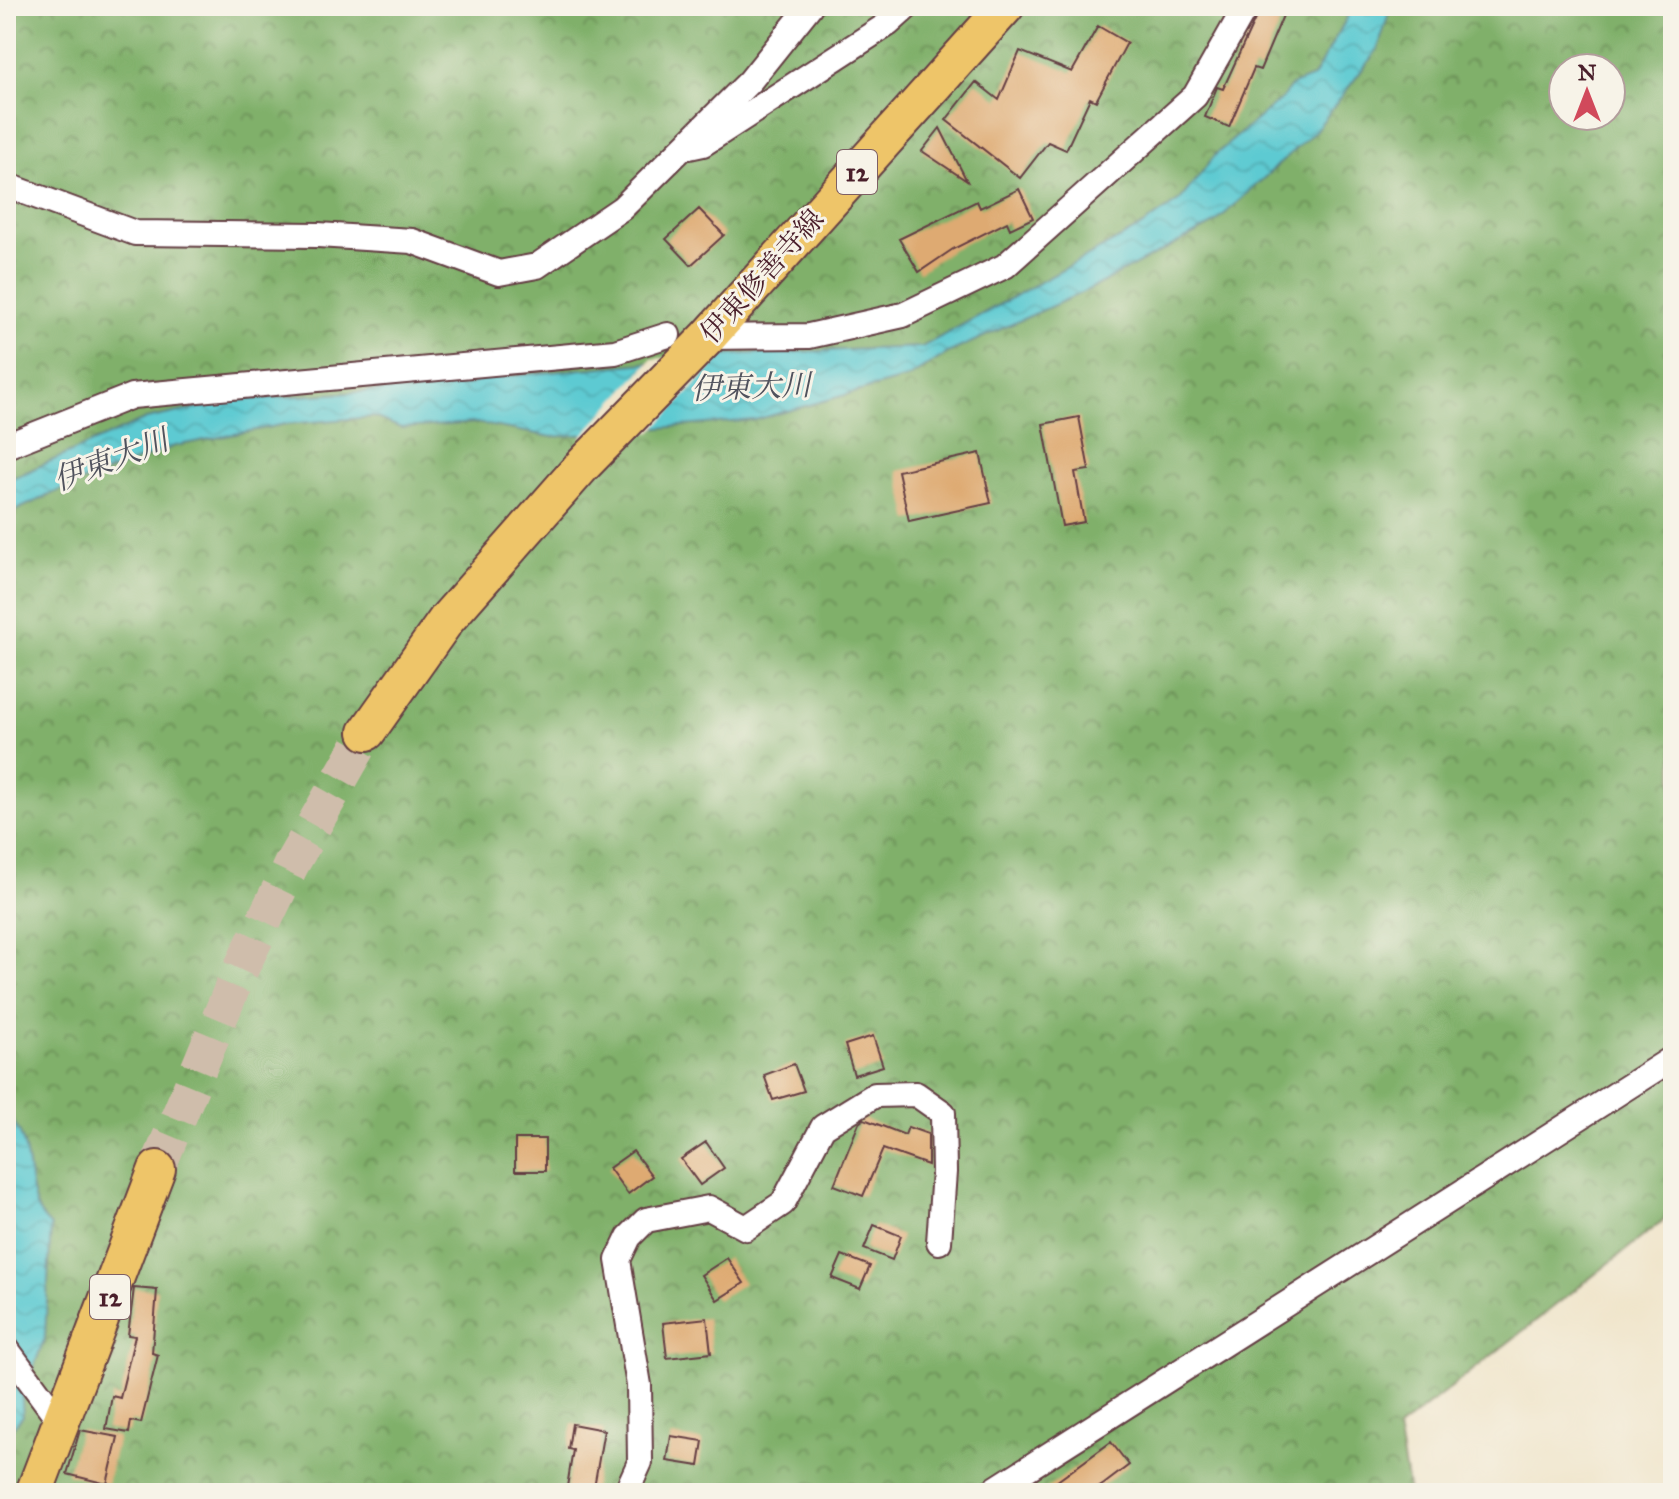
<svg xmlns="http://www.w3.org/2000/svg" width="1679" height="1499" font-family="'IM FELL Great Primer','Noto Serif JP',serif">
<defs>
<pattern id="forest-crowns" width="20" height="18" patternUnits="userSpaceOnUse" patternTransform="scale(2)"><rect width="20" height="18" fill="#80b06a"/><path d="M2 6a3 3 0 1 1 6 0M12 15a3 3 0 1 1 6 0" fill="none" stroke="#6b8f57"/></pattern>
<pattern id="water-waves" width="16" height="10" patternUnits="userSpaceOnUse" patternTransform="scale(2)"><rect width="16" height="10" fill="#5dcad2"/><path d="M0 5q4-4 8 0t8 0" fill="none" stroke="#52adb4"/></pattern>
</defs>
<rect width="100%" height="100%" fill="#f7f3e8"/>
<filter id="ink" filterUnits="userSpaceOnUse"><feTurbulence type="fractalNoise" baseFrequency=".0125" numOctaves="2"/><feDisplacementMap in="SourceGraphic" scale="16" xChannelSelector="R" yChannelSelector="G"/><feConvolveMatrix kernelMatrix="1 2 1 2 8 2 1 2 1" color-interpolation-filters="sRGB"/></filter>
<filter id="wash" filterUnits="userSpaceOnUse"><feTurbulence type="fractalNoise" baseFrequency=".006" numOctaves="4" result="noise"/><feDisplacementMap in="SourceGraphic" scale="32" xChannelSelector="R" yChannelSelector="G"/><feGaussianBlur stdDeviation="1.8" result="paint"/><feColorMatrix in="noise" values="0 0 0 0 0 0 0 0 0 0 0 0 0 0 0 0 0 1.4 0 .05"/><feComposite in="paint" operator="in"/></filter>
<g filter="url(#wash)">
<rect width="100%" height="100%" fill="#f0e5cb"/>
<path fill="url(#forest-crowns)" stroke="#65684a" stroke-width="2" fill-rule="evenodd" d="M 6,6 L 1673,6 L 1673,1213 L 1398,1429 L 1409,1493 L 6,1493 ZM 1563,68 L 1611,68 L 1611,116 L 1563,116 Z"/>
<path fill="url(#water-waves)" stroke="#54747e" stroke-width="2" d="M 1354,6 L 1391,6 L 1378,49 L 1316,130 L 1215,223 L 1090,289 L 950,352 L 907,378 L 755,420 L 552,437 L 476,423 L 401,428 L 374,417 L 286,424 L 175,446 L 58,491 L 6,515 L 6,483 L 10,479 L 146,419 L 236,400 L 468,385 L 485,378 L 743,354 L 922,347 L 1137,229 L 1180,200 L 1216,154 L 1282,98 L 1292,85 L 1313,77 Z
M 6,1114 C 32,1136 25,1176 36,1205 C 38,1213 45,1220 51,1226 L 45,1337 L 22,1399 L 23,1416 L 6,1435 Z"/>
<path fill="#f0e5cb" d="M 708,354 L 717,362 L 652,432 L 580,438 L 652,359 Z"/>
<g id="blocks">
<path fill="#deaa72" d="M 1261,6 L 1287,6 L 1260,70 L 1254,68 L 1229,127 L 1205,117 L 1217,87 L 1223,89 Z
M 1098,26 L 1127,43 L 1096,101 L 1090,98 L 1066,150 L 1048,142 L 1020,178 L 946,120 L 976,82 L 999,100 L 1020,51 L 1072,72 Z
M 940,128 L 967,181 L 922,151 Z
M 1019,189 L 1033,218 L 1010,229 L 1007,222 L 953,249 L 919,272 L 899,239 L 977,201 L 980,208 Z
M 699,209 L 724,235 L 691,265 L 666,239 Z
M 1079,417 L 1089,470 L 1075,472 L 1084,522 L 1062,526 L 1043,424 Z
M 980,453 L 991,503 L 909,521 L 898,471 Z
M 873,1036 L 883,1066 L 854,1075 L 845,1045 Z
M 794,1064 L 804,1091 L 773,1100 L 764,1075 Z
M 864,1119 L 905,1135 L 908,1127 L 928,1134 L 928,1165 L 883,1149 L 863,1196 L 834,1185 L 859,1123 Z
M 515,1139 L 545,1139 L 545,1171 L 515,1171 Z
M 706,1142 L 724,1168 L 700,1185 L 681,1159 Z
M 633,1151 L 652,1176 L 628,1194 L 609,1168 Z
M 874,1225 L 901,1236 L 892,1260 L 864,1249 Z
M 842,1255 L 870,1266 L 860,1289 L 832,1278 Z
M 727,1258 L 744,1283 L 717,1300 L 701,1275 Z
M 134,1288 L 157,1290 L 152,1353 L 158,1355 L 141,1423 L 131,1421 L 129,1433 L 106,1429 L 112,1396 L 120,1398 L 135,1336 L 128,1335 Z
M 707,1318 L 711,1353 L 667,1358 L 663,1323 Z
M 572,1424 L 604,1430 L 593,1493 L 566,1493 L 573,1450 L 568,1449 Z
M 80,1430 L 118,1437 L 107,1484 L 67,1474 Z
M 671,1436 L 703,1441 L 699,1466 L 667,1461 Z
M 1111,1442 L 1129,1465 L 1104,1484 L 1090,1493 L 1041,1493 Z"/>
</g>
</g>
<g filter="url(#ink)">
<use href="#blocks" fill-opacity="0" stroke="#633d43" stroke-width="2"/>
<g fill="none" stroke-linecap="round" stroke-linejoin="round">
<path stroke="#cfbdab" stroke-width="36" stroke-dasharray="36 18" stroke-linecap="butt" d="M 157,1169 L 235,981 L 291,865 L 367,732"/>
<g stroke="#633d43" stroke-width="28">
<path id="street" d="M 689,147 L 703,144 L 888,24 L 908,6
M 6,185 L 135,233 L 318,235 L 412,241 L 499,273 L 537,266 L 622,208 L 750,81 L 810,6
M 708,337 L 809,336 L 903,315 L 1005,266 L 1195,96 L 1246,6
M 6,446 L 132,396 L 615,352 L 668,335
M 6,1348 L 62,1424
M 626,1493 L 640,1462 L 639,1385 L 618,1260 L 629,1237 L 646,1220 L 709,1208 L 746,1228 L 783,1203 L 823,1127 L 875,1095 L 916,1094 L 943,1113 L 944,1172 L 939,1242
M 989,1493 L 1673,1058"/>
</g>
<g stroke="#633d43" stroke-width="40">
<path id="primary" d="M 367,732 L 447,619 L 582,466 L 708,337 L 1006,6
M 34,1493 L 157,1169"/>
</g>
<use href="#street" stroke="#fff" stroke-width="24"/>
<use href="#primary" stroke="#eec569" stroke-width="36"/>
</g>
</g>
<g text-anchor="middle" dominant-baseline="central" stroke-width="6" stroke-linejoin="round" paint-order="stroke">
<g fill="#f7f3e8" stroke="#7e5f64" stroke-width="2">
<rect x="837" y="150" width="40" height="44" rx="6"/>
<rect x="90" y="1275" width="40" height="44" rx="6"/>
</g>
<g font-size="26" font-weight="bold" fill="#4a1f2b">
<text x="857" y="172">12</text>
<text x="110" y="1297">12</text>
</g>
<g font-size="28" fill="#4a1f2b" stroke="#f7f3e8">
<text transform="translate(762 276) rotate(-48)">伊東修善寺線</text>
</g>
<g font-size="30" font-style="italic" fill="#50525d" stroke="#f7f3e8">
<text transform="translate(751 387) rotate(-2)">伊東大川</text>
<text transform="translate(111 460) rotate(-21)">伊東大川</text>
</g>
</g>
<rect width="1679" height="1499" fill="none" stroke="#f7f3e8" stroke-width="32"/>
<g transform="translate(1587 92)"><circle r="38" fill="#f7f3e8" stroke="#b29e9c" stroke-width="2"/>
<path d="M0-6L14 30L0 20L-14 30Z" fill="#d1495b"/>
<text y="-12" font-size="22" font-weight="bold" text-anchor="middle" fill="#4a1f2b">N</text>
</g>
</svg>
